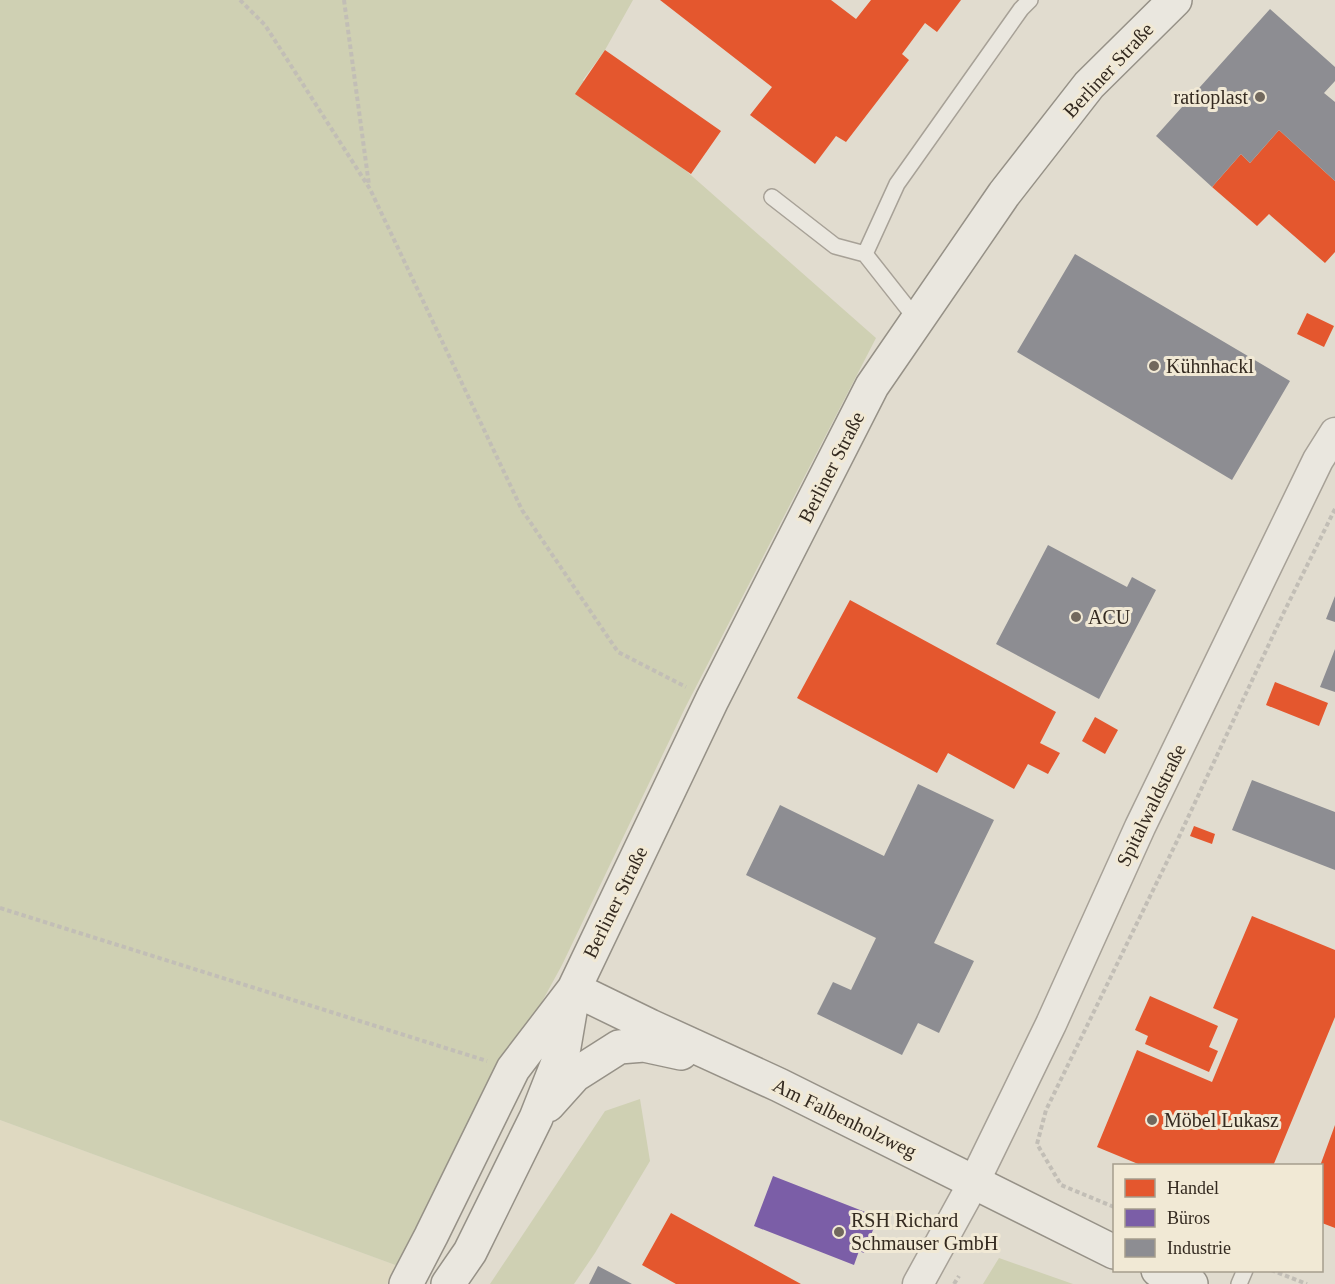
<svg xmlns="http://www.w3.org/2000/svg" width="1335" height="1284" font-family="Georgia,serif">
<rect width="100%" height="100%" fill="#e1dccf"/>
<path fill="#dfd9c1" d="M 0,1120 L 398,1266 L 387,1284 L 0,1284 Z"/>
<path fill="#cfd0b3" d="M 0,0 L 633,0 L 605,50 L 583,80 L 876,338 L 685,708 L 562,965 L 398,1266 L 0,1120 Z
M 640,1099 L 650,1161 L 595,1253 L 574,1284 L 490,1284 L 605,1111 Z
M 999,1258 L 1073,1284 L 983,1284 Z"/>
<path fill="#e4572e" d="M 660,0 L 831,0 L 856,19 L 871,0 L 961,0 L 937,32 L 925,23 L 902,54 L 909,60 L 846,142 L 836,136 L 815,164 L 750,115 L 772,87 Z
M 605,50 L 721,131 L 691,174 L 575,94 Z
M 1279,130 L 1335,181 L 1335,252 L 1325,263 L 1269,214 L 1257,226 L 1212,187 L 1241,154 L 1250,163 Z
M 1307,313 L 1334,326 L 1324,347 L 1297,334 Z
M 850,600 L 1056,712 L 1040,743 L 1060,753 L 1048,774 L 1028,764 L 1014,789 L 948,753 L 937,773 L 797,698 Z
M 1275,682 L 1328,703 L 1319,726 L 1266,705 Z
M 1095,717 L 1118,730 L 1105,754 L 1082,741 Z
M 1194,826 L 1215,834 L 1212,844 L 1190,836 Z
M 1252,916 L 1335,950 L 1335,1017 L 1273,1166 L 1143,1166 L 1097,1147 L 1137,1050 L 1212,1082 L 1238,1019 L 1213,1008 Z
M 1150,996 L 1218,1026 L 1209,1047 L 1218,1051 L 1209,1072 L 1145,1044 L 1148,1036 L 1135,1030 Z
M 1335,1125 L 1335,1228 L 1322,1223 L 1322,1166 L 1320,1166 Z
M 671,1213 L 801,1284 L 676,1284 L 642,1265 Z"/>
<path fill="#7b5ea7" d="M 773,1176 L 878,1217 L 864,1253 L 859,1251 L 854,1265 L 754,1226 Z"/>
<path fill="#8d8d92" d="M 1270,9 L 1335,67 L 1335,81 L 1324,93 L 1335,102 L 1335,181 L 1279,130 L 1250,163 L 1241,154 L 1212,187 L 1156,136 Z
M 1075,254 L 1290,381 L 1232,480 L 1017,352 Z
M 1048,545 L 1127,587 L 1132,577 L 1156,590 L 1099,699 L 996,644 Z
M 1335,596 L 1335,622 L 1326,619 Z
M 1335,649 L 1335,692 L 1320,687 Z
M 1252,780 L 1335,812 L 1335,870 L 1232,830 Z
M 918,784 L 994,820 L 934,943 L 974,961 L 939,1033 L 918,1023 L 902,1055 L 817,1014 L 833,982 L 851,990 L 876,938 L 746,875 L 780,805 L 884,856 Z
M 598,1266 L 632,1284 L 589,1284 Z"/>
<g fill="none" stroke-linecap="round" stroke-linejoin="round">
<g stroke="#a7a197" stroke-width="18">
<path id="lane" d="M 772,197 L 835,246 L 865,254
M 917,320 L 865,254 L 897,184 L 1021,9 L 1030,0
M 1239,1284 L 1245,1270"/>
</g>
<g stroke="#a7a197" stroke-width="33">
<path id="street" d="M 918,1284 L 974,1182 L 1016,1096 L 1051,1024 L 1140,827 L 1318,460 L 1335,433"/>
</g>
<g stroke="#969187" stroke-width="36">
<path id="secondary" d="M 574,989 L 650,1026 L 779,1085 L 1114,1252
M 548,1105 L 575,1075 L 619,1047 L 644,1045 L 681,1053
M 1158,1270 L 1191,1284
M 406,1284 L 431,1236 L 513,1069 L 574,989 L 712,700 L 872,386 L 1004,194 L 1089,85 L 1175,0
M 448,1284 L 470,1252 L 536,1118 L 564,1047 L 573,994"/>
</g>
<path stroke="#c2beb6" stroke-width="4" stroke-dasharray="4.5 3" stroke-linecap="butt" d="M 240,0 L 265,25 L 370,189 L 522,510 L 618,652 L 686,687
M 344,0 L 369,185
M 0,908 L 487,1061
M 1114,1207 L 1061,1185 L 1037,1144 L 1046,1110 L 1177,841 L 1284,612 L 1335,509
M 1271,1270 L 1307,1284
M 954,1284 L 959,1276"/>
<use href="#lane" stroke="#eae7df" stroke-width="15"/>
<use href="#street" stroke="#eae7df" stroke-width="30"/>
<use href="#secondary" stroke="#eae7df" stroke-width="33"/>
</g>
<g fill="#71685d" stroke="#f1e9d5" stroke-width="2">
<circle cx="1260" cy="97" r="6"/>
<circle cx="1154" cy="366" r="6"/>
<circle cx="1076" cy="617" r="6"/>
<circle cx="1152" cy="1120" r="6"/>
<circle cx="839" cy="1232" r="6"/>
</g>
<g text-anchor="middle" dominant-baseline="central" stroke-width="6" stroke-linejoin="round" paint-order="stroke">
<g font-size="20" fill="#342a20" stroke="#f1e9d5">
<text transform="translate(1108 70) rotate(-47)">Berliner Straße</text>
<text transform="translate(831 467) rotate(-63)">Berliner Straße</text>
<text transform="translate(1151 805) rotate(-64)">Spitalwaldstraße</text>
<text transform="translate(615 902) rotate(-64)">Berliner Straße</text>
<text transform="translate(845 1118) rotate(26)">Am Falbenholzweg</text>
</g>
<g font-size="20" fill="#342a20" stroke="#f1e9d5" text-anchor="start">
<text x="1248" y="97" text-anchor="end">ratioplast</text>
<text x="1166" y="366">Kühnhackl</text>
<text x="1088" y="617">ACU</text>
<text x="1164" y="1120">Möbel Lukasz</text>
<text x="851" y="1220">RSH Richard<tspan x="851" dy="23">Schmauser GmbH</tspan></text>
</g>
</g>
<rect x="1113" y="1164" width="210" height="108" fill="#f1e9d5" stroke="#a59d8d" stroke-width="1.5"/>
<rect x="1125" y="1179" width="30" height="18" fill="#e4572e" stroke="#a59d8d" stroke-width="1.5"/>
<text x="1167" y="1194" font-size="18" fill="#342a20">Handel</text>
<rect x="1125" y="1209" width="30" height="18" fill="#7b5ea7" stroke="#a59d8d" stroke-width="1.5"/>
<text x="1167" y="1224" font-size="18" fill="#342a20">Büros</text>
<rect x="1125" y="1239" width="30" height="18" fill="#8d8d92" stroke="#a59d8d" stroke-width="1.5"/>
<text x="1167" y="1254" font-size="18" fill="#342a20">Industrie</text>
</svg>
